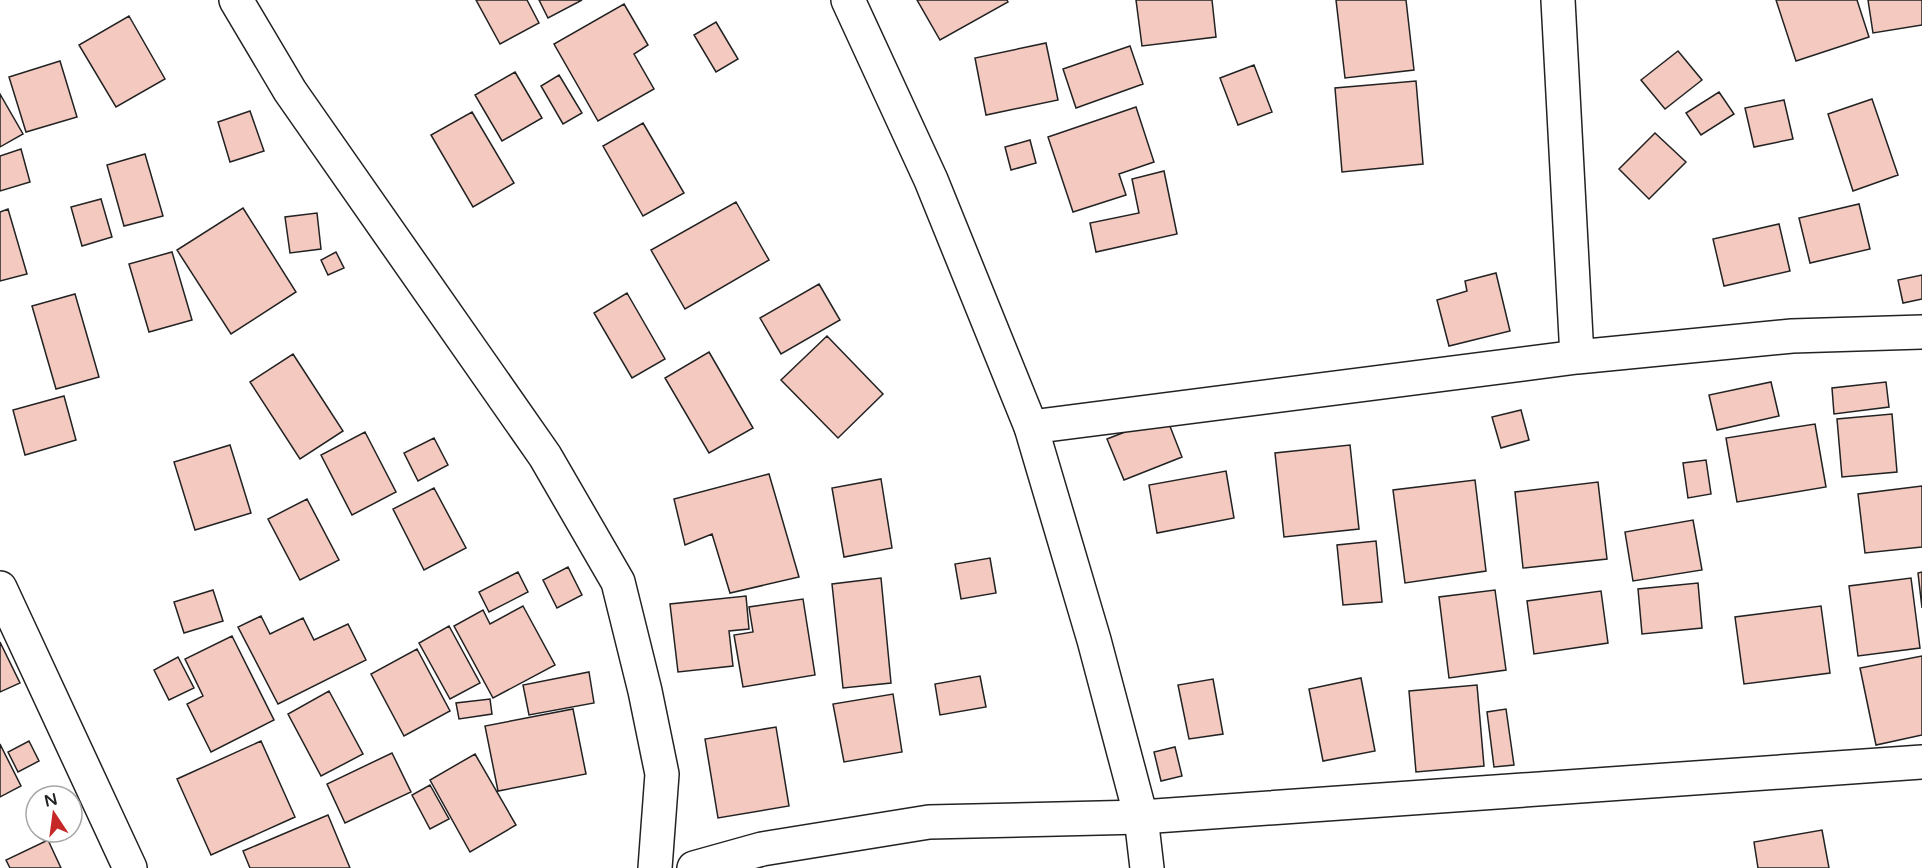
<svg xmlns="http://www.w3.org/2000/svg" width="1922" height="868" font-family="'Varela Round',sans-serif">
<rect width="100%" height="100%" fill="#fff"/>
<path fill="#f3c9c0" stroke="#222" stroke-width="1.5" d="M 476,0 L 527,0 L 539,23 L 500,44 Z
M 539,0 L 582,0 L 548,18 Z
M 917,0 L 1007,0 L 1008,2 L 940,40 Z
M 1136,0 L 1212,0 L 1216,37 L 1142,46 Z
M 1336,0 L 1406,0 L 1414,70 L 1345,78 Z
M 1776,0 L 1857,0 L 1869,37 L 1796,61 Z
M 1868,0 L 1922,0 L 1922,25 L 1873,33 Z
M 624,4 L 648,45 L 634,54 L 654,89 L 598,121 L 554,44 Z
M 129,16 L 165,79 L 116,107 L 79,45 Z
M 716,22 L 738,59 L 716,72 L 694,35 Z
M 1046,43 L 1058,100 L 986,115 L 975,58 Z
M 1130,46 L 1143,84 L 1076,108 L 1063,69 Z
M 1678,51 L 1702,80 L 1665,109 L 1641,80 Z
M 60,61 L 77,117 L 26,132 L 9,77 Z
M 1254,65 L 1272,112 L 1238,125 L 1220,78 Z
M 515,72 L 542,118 L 502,141 L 475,95 Z
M 559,75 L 582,113 L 563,124 L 541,86 Z
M 1416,81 L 1423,164 L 1342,172 L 1335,88 Z
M 1719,92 L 1734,114 L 1701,135 L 1686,113 Z
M 0,94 L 23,134 L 0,147 Z
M 1872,99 L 1898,175 L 1853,191 L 1828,114 Z
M 1784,100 L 1793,139 L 1754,147 L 1745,108 Z
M 1136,107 L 1154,162 L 1119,174 L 1126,195 L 1073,212 L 1048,137 Z
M 250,111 L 264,151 L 230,162 L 218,122 Z
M 472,112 L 514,183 L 473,207 L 431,135 Z
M 643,123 L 684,193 L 643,216 L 603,146 Z
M 1655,133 L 1686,162 L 1649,199 L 1619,169 Z
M 1030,140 L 1036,163 L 1011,170 L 1005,147 Z
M 21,149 L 30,182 L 0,191 L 0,156 Z
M 145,154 L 163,216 L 124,226 L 107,165 Z
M 1164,171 L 1177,234 L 1096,252 L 1090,223 L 1139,213 L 1132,179 Z
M 101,199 L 112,237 L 82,246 L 71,207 Z
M 736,202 L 769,260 L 685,309 L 651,250 Z
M 1859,204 L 1870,249 L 1810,263 L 1799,218 Z
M 243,208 L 296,292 L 231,334 L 177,250 Z
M 8,209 L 27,274 L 0,281 L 0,212 Z
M 317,213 L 321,249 L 290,253 L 285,217 Z
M 1779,224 L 1790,271 L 1724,286 L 1713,239 Z
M 172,252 L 192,320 L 149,332 L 129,264 Z
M 336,252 L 344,268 L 328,275 L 321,260 Z
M 1496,273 L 1510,331 L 1449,346 L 1437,300 L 1467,291 L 1465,281 Z
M 1922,275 L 1922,299 L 1903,303 L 1898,280 Z
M 819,284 L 840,320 L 781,354 L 760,318 Z
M 627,293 L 665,359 L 632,378 L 594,313 Z
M 75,294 L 99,377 L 56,389 L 32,306 Z
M 827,336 L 883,394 L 838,438 L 781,380 Z
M 709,352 L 753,428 L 709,453 L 665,378 Z
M 293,354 L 343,431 L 300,459 L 250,382 Z
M 1771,382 L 1779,416 L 1717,430 L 1709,395 Z
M 1886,382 L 1889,407 L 1834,414 L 1832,388 Z
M 64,396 L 76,440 L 25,455 L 13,410 Z
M 1521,410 L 1529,440 L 1501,448 L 1492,417 Z
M 1892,414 L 1897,472 L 1842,477 L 1837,419 Z
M 1166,416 L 1182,457 L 1124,480 L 1107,439 Z
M 1815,424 L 1826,487 L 1737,502 L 1726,438 Z
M 365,432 L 396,492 L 352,515 L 321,455 Z
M 434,438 L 448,465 L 418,481 L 404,453 Z
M 230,445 L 251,513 L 195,530 L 174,462 Z
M 1350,445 L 1359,529 L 1284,537 L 1275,453 Z
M 1706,460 L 1711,494 L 1688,498 L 1683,463 Z
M 1226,471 L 1234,518 L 1157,533 L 1149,485 Z
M 769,474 L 799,577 L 730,593 L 712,534 L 685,545 L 674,499 Z
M 881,479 L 892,548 L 844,557 L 832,488 Z
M 1475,480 L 1486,571 L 1405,583 L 1393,490 Z
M 1598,482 L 1607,559 L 1523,568 L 1515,492 Z
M 1922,486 L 1922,547 L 1865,553 L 1858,494 Z
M 434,488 L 466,548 L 424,570 L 393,509 Z
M 307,499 L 339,560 L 300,580 L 268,519 Z
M 1693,520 L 1702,570 L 1633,581 L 1625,532 Z
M 1376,541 L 1382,602 L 1343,605 L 1337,545 Z
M 990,558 L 996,593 L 961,599 L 955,564 Z
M 568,567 L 582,595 L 557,608 L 543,580 Z
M 518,572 L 528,592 L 489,612 L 479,592 Z
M 1922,572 L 1922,608 L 1918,573 Z
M 881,578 L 891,683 L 843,688 L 832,584 Z
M 1911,578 L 1920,648 L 1858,656 L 1849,586 Z
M 1698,583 L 1702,628 L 1642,634 L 1638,589 Z
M 213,590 L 223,621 L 184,633 L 174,602 Z
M 1495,590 L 1506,670 L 1449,678 L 1439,597 Z
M 1601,591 L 1608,643 L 1534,654 L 1527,601 Z
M 746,596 L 749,629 L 729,631 L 733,666 L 678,672 L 670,604 Z
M 803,599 L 815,675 L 743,687 L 734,635 L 753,632 L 749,607 Z
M 523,606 L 555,665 L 493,698 L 454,626 L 483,610 L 490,624 Z
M 1821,606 L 1830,673 L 1744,684 L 1735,617 Z
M 261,616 L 270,634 L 303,618 L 314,640 L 348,624 L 366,660 L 278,704 L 238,627 Z
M 449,626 L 480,683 L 450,699 L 419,643 Z
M 232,636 L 274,720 L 211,752 L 187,704 L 203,696 L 185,659 Z
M 0,642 L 20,683 L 0,692 Z
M 417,649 L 450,711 L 404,736 L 371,674 Z
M 1922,656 L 1922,735 L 1876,745 L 1860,668 Z
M 178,657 L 194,688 L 169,700 L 154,670 Z
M 589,672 L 594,703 L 529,715 L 523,685 Z
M 980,676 L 986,707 L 940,715 L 935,684 Z
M 1361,678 L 1375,751 L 1323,761 L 1309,689 Z
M 1213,679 L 1223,734 L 1189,739 L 1178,685 Z
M 1477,685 L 1484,766 L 1416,772 L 1409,691 Z
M 329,691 L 363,754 L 321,776 L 288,714 Z
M 893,694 L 902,752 L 844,762 L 833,704 Z
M 490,699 L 492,714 L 459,719 L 456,703 Z
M 573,709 L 586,774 L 498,791 L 485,726 Z
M 1506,709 L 1514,765 L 1494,767 L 1487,712 Z
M 776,727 L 789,806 L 718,818 L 705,739 Z
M 29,741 L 39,761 L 18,772 L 8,752 Z
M 261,741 L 295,817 L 211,855 L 177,779 Z
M 0,744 L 21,786 L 0,797 Z
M 1175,747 L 1182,776 L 1161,781 L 1154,752 Z
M 392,753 L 411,792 L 345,823 L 327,784 Z
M 475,754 L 516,825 L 470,852 L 430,780 Z
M 430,785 L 449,819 L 430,829 L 412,795 Z
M 328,815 L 350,868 L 250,868 L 243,851 Z
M 1822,830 L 1829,868 L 1758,868 L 1754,842 Z
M 48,840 L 61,868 L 10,868 L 6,860 Z"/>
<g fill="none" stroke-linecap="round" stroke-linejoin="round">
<g stroke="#222" stroke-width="36">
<path id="street" d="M 236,0 L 290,91 L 545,456 L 618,582 L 645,691 L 662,774 L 655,868
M 1558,0 L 1577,357
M 1031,427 L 1577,357 L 1792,336 L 1922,332
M 0,588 L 130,868
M 694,868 L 762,849 L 929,822 L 1141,817 L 1922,762"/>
</g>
<g stroke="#222" stroke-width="36">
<path id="secondary" d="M 848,0 L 931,180 L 1031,427 L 1094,640 L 1141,817 L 1147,868"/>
</g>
<use href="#street" stroke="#fff" stroke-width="33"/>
<use href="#secondary" stroke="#fff" stroke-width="33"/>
</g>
<g transform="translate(54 814) rotate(347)"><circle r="28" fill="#ffffff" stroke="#a7a7a7" stroke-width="1.5"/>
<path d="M0-4.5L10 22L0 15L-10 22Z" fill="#c62828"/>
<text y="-9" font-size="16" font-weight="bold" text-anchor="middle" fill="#222222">N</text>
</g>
</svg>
